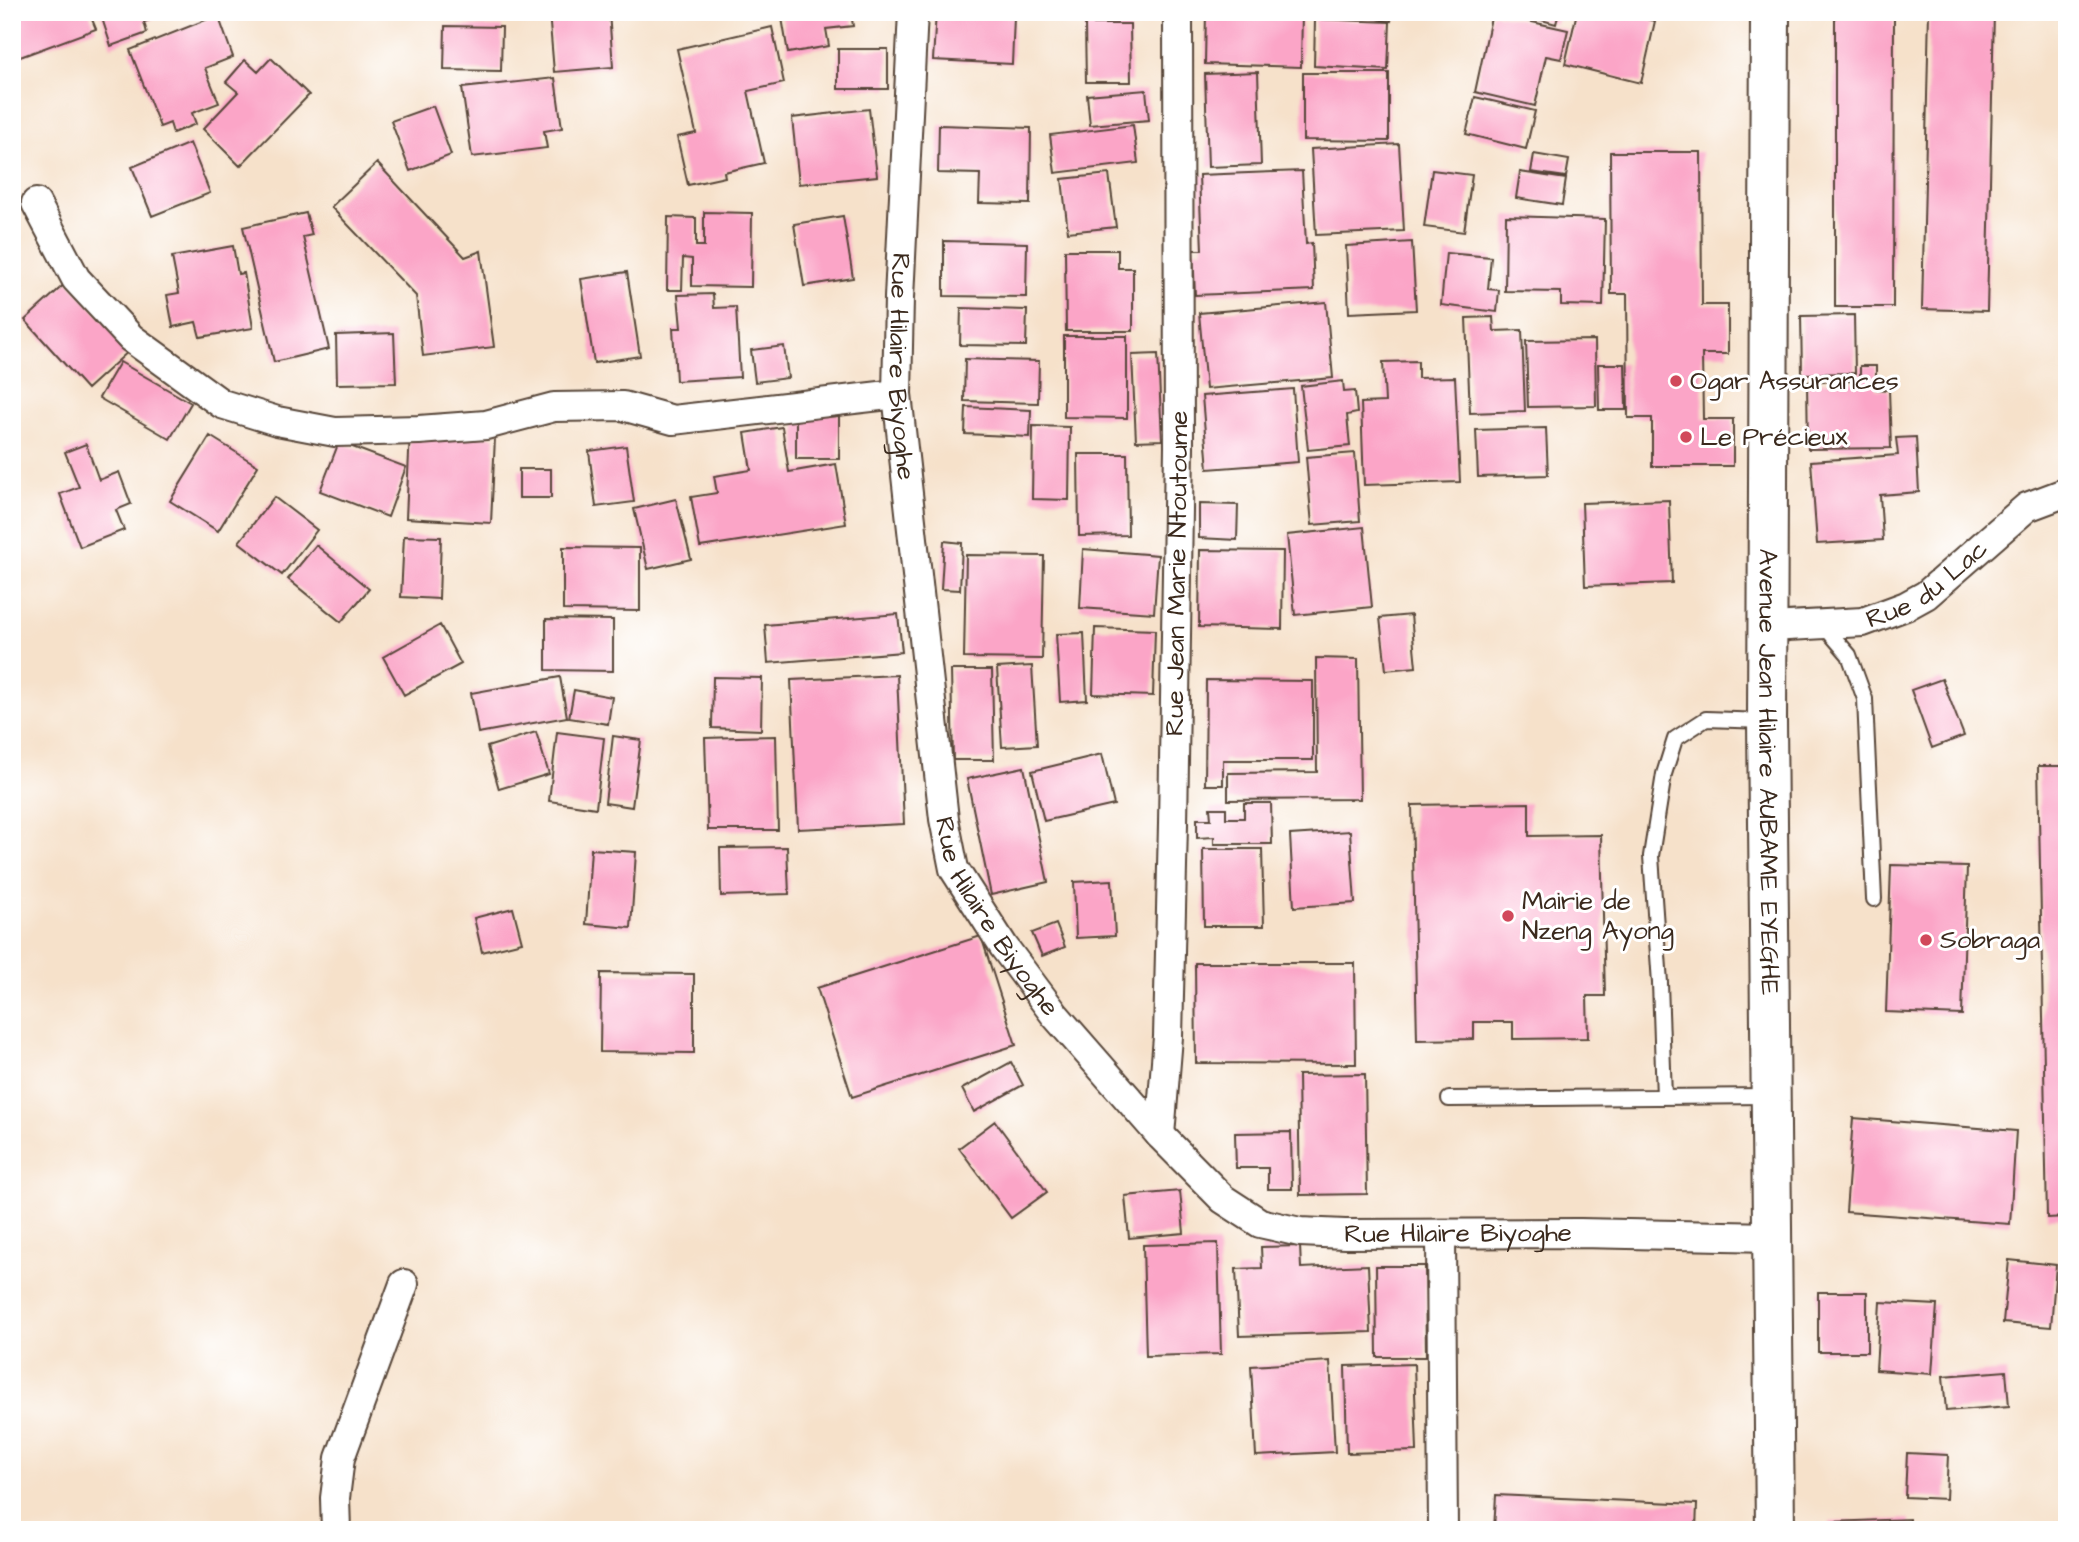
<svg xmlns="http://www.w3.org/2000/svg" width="2079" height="1542" font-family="'Architects Daughter',sans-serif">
<rect width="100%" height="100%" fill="#fff"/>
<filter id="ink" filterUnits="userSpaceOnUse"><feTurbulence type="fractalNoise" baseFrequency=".0143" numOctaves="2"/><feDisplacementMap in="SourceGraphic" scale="14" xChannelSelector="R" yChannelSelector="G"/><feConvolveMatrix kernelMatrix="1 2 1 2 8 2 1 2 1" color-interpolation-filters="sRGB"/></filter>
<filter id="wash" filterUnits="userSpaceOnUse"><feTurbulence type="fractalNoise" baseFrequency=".00686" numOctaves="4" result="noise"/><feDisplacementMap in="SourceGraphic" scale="28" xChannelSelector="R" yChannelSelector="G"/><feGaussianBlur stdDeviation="1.57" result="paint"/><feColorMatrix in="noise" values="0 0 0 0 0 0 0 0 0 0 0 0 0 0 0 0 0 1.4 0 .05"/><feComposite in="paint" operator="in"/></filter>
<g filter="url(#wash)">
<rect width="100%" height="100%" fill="#f6e1ca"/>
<g id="blocks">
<path fill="#fba5c7" d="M 12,12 L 89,12 L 96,29 L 12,60 Z
M 100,12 L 154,12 L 155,18 L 144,22 L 147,33 L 111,46 Z
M 549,12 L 609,12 L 613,67 L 554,72 Z
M 781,12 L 851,12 L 853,26 L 826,29 L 829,46 L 788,53 Z
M 936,12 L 1014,17 L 1012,64 L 933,60 Z
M 1206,12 L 1302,12 L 1301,67 L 1205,64 Z
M 1334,12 L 1393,12 L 1391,21 Z
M 1513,12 L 1559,12 L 1556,24 Z
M 1577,12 L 1619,12 L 1655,21 L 1641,83 L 1565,64 Z
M 1835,12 L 1894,12 L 1893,307 L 1835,307 Z
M 1929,12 L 1994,12 L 1987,311 L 1922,309 Z
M 2050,12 L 2067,12 L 2067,19 L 2049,17 Z
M 1492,13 L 1568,30 L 1561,59 L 1546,56 L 1535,106 L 1475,92 Z
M 218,15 L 233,57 L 205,68 L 219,103 L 192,113 L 196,124 L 173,133 L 170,123 L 160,127 L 130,50 Z
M 1315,19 L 1390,22 L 1388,70 L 1314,66 Z
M 1085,24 L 1130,24 L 1131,82 L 1086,82 Z
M 445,26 L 502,27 L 501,71 L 444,70 Z
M 772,27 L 784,83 L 748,91 L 764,163 L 724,172 L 725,177 L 688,185 L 677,137 L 696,133 L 677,49 Z
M 838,49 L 888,49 L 888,89 L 838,89 Z
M 271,58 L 309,95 L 240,166 L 203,129 L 238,92 L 226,82 L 245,60 L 258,72 Z
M 1258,72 L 1261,165 L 1208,167 L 1205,74 Z
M 1303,73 L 1389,73 L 1389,141 L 1303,140 Z
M 555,78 L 562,128 L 544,131 L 547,148 L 472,157 L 462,88 Z
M 1146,90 L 1149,120 L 1090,125 L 1087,95 Z
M 1475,97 L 1535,111 L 1526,149 L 1466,134 Z
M 433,106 L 451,155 L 410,171 L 391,121 Z
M 869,109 L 877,176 L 799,184 L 792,118 Z
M 939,125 L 1031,128 L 1030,204 L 979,203 L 980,174 L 938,173 Z
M 1133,125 L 1138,163 L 1055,173 L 1050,135 Z
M 190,143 L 210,193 L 152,216 L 132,167 Z
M 1399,144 L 1404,231 L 1316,235 L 1311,149 Z
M 1610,152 L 1701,152 L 1702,305 L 1728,305 L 1728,354 L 1702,354 L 1703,419 L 1733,419 L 1733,466 L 1652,466 L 1652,418 L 1628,418 L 1627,294 L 1611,294 Z
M 1534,154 L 1569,160 L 1566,177 L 1531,172 Z
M 377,163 L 465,257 L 481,251 L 494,347 L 423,356 L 416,296 L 331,207 Z
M 1432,170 L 1472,175 L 1464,232 L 1424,227 Z
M 1302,171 L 1306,244 L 1312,243 L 1314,290 L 1195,295 L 1193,250 L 1202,250 L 1199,175 Z
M 1520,172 L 1566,179 L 1562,205 L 1516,198 Z
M 1109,174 L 1116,227 L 1068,232 L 1062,179 Z
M 704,212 L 752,213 L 751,287 L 692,286 L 692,259 L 683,258 L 682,290 L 667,290 L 668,217 L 696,218 L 696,246 L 704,246 Z
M 306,213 L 312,235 L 303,237 L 329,349 L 274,362 L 243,227 Z
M 843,216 L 853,278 L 804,286 L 794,224 Z
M 1506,216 L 1605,219 L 1603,306 L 1561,305 L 1561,292 L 1505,291 Z
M 944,241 L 1027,243 L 1026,297 L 944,296 Z
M 1412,242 L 1416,310 L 1349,313 L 1346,246 Z
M 233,246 L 238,274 L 244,273 L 253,328 L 200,337 L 196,322 L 173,327 L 167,295 L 179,293 L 172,257 Z
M 1065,250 L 1118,250 L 1118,268 L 1133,268 L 1133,331 L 1066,331 Z
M 1446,253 L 1491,257 L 1488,289 L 1499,290 L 1497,312 L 1441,305 Z
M 627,272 L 640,356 L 594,363 L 581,279 Z
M 68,281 L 130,350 L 87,389 L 25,320 Z
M 713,294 L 714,308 L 736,307 L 740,377 L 676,381 L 673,328 L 681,328 L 678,295 Z
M 1326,302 L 1333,378 L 1206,389 L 1199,313 Z
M 961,308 L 1027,310 L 1026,346 L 960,345 Z
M 1854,315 L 1855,373 L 1802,374 L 1801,316 Z
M 1493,317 L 1494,331 L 1522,330 L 1525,411 L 1470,413 L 1466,318 Z
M 394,333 L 396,383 L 337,384 L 336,335 Z
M 1064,336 L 1127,336 L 1127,418 L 1064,417 Z
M 1595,340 L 1596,406 L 1528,407 L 1526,341 Z
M 784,346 L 788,378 L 755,382 L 751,350 Z
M 1158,354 L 1162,440 L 1136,441 L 1132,355 Z
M 965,359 L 1039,361 L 1038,403 L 964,401 Z
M 1418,361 L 1418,378 L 1455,377 L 1460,482 L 1364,485 L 1361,403 L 1385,402 L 1383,362 Z
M 120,362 L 191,403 L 170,439 L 99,398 Z
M 1598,364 L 1625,364 L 1626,410 L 1599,410 Z
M 1860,366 L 1876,366 L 1876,389 L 1889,390 L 1891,448 L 1808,449 L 1807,382 L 1860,381 Z
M 1343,381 L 1344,392 L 1355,391 L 1357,413 L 1347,415 L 1350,446 L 1308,450 L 1301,386 Z
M 1293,389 L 1298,462 L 1208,469 L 1202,396 Z
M 966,407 L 1031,410 L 1030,437 L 965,434 Z
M 796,413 L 839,413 L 839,459 L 796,459 Z
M 1033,426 L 1070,427 L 1069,500 L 1032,499 Z
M 782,427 L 789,472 L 836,464 L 846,524 L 700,547 L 691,497 L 717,493 L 714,476 L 751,470 L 745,433 Z
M 1546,428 L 1548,475 L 1478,477 L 1476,430 Z
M 410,432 L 495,437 L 491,523 L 406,518 Z
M 210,436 L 258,466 L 218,531 L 170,501 Z
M 1916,437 L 1919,492 L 1880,495 L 1883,540 L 1817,544 L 1811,461 L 1898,455 L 1896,438 Z
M 339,442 L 406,467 L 388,517 L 320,491 Z
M 86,444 L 99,480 L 119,472 L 131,504 L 116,510 L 124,530 L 80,547 L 60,494 L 79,487 L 65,452 Z
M 626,446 L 634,502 L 596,507 L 589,451 Z
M 1355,453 L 1360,521 L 1312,525 L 1306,457 Z
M 1078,454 L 1127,454 L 1128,535 L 1079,536 Z
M 519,469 L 551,469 L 551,498 L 519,498 Z
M 274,497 L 317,530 L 282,575 L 239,542 Z
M 676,499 L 691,559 L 648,569 L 634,509 Z
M 1669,500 L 1672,583 L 1585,586 L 1582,503 Z
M 1199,504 L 1238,505 L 1237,540 L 1199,538 Z
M 1364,527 L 1372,607 L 1295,615 L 1287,535 Z
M 404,536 L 441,537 L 439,599 L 401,597 Z
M 944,541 L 962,543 L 960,590 L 941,589 Z
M 316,545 L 369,589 L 341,622 L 288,579 Z
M 563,547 L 640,548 L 640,611 L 563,610 Z
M 1083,549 L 1158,555 L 1154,613 L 1080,608 Z
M 1200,550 L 1283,551 L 1282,629 L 1199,627 Z
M 966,555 L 1044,556 L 1042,659 L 964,658 Z
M 898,614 L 902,652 L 768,663 L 765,625 Z
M 1411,615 L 1416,667 L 1386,670 L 1380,618 Z
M 546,619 L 613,620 L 613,671 L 546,670 Z
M 440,625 L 461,664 L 404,695 L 383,657 Z
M 1095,628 L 1155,630 L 1153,696 L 1093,694 Z
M 1084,633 L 1087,700 L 1060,702 L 1056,634 Z
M 1316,658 L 1358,659 L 1360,799 L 1228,800 L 1228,773 L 1317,772 Z
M 1032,666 L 1037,745 L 1002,747 L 997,668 Z
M 951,670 L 992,670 L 994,760 L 953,760 Z
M 897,675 L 904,824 L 798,829 L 791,680 Z
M 560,677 L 567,717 L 478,733 L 471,693 Z
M 713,677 L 762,678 L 761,730 L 712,728 Z
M 1942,679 L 1964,736 L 1932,748 L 1911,690 Z
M 1206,680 L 1313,681 L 1313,760 L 1223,760 L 1223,785 L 1205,785 Z
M 574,690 L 612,697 L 608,724 L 569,718 Z
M 536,732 L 549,774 L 499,789 L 487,747 Z
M 557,732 L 604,738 L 596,808 L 549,801 Z
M 613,736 L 641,740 L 632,807 L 605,803 Z
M 776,736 L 778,830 L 708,830 L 705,738 Z
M 1102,754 L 1114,805 L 1044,821 L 1032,771 Z
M 2038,766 L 2067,766 L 2067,1217 L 2047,1218 Z
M 1024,767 L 1048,882 L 991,895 L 967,779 Z
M 1244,803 L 1271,803 L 1272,844 L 1214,844 L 1214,837 L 1197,838 L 1197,819 L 1211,819 L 1210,808 L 1226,808 L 1226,818 L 1244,818 Z
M 1529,803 L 1529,836 L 1601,835 L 1605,996 L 1587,996 L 1588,1038 L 1513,1039 L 1513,1022 L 1474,1022 L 1474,1039 L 1417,1040 L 1412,805 Z
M 1350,831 L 1355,903 L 1294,907 L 1290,835 Z
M 787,847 L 789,894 L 721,896 L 720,848 Z
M 591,849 L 636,852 L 631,928 L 586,924 Z
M 1203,849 L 1262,849 L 1264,926 L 1204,926 Z
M 1891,865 L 1967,867 L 1962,1015 L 1886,1012 Z
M 1112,880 L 1115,936 L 1076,938 L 1074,882 Z
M 513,908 L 522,942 L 482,952 L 474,918 Z
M 1056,924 L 1065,947 L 1042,956 L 1032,933 Z
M 981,936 L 1016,1045 L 852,1097 L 817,988 Z
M 1195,963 L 1355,963 L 1356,1064 L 1196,1063 Z
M 601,973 L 694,974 L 694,1053 L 600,1052 Z
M 1011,1062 L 1023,1085 L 974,1112 L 962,1089 Z
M 1365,1074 L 1367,1194 L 1300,1195 L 1298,1075 Z
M 1853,1118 L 2016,1131 L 2010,1224 L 1846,1212 Z
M 995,1121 L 1047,1192 L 1011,1218 L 959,1148 Z
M 1291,1132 L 1292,1189 L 1268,1189 L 1268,1168 L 1236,1168 L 1235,1133 Z
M 1180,1191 L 1184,1233 L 1129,1238 L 1125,1196 Z
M 1218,1243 L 1221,1354 L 1146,1356 L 1143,1245 Z
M 1300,1246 L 1301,1268 L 1368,1265 L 1371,1332 L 1239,1336 L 1236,1269 L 1262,1268 L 1261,1247 Z
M 2009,1260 L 2056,1265 L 2051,1327 L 2003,1323 Z
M 1376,1266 L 1425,1266 L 1426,1357 L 1377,1357 Z
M 1818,1292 L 1867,1292 L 1867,1352 L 1818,1352 Z
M 1880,1302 L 1937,1305 L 1932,1374 L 1876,1370 Z
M 1330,1361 L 1335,1452 L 1256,1456 L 1251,1366 Z
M 1414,1364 L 1417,1451 L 1347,1453 L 1345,1366 Z
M 2006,1371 L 2009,1406 L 1946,1411 L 1943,1376 Z
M 1907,1453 L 1948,1455 L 1946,1499 L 1905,1497 Z
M 1496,1495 L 1697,1504 L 1696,1530 L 1494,1530 Z
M 1910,1519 L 1910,1530 L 1830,1530 L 1830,1522 Z"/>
</g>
</g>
<g filter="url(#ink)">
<use href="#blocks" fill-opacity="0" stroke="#574538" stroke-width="2"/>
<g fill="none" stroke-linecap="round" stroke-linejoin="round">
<g stroke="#574538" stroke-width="18">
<path id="lane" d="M 1824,626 L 1849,655 L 1865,699 L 1874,899
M 1664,1097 L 1660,983 L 1651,856 L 1664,774 L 1675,739 L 1706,719 L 1765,721
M 1449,1099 L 1768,1096"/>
</g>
<g stroke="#574538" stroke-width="32">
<g id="street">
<path id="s1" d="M 913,12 L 899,298 L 897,394 L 944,819 L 954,869 L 1004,947 L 1055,1015 L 1160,1135 L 1223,1199 L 1260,1223 L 1300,1232 L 1345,1234 L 1580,1233 L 1772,1237"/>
<path d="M 36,203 L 76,279 L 131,338 L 222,404 L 277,421 L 335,432 L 419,430 L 486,425 L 554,407 L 623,406 L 673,420 L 897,394"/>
<path id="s2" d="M 1768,627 L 1863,622 L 1906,606 L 1926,595 L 2027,507 L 2067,492"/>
<path id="s3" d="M 1160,1135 L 1168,1037 L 1173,824 L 1179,447 L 1178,12"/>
<path d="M 1441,1234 L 1443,1530"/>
<path d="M 336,1530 L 335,1498 L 340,1458 L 404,1284"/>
</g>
</g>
<g stroke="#574538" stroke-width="42">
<g id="secondary">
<path id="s4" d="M 1770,12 L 1767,721 L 1775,1530"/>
</g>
</g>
<use href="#lane" stroke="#fff" stroke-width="14"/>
<use href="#street" stroke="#fff" stroke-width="28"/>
<use href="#secondary" stroke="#fff" stroke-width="38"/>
</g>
</g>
<g fill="#d1495b" stroke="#fff" stroke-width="2.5">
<circle cx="1676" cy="381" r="7"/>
<circle cx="1686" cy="437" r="7"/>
<circle cx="1508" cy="916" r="7"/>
<circle cx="1926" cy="940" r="7"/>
</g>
<g text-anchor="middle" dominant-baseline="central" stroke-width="6" stroke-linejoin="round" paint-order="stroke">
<g font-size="26" fill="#3b2a1e" stroke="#fff">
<text stroke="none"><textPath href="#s1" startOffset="355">Rue Hilaire Biyoghe</textPath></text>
<text stroke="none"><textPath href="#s3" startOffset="562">Rue Jean Marie Ntoutoume</textPath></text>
<text stroke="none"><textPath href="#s2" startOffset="170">Rue du Lac</textPath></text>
<text stroke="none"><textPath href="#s4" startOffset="760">Avenue Jean Hilaire AUBAME EYEGHE</textPath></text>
<text stroke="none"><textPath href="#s1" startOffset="922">Rue Hilaire Biyoghe</textPath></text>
<text stroke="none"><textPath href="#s1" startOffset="1531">Rue Hilaire Biyoghe</textPath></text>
</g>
<g font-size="26" fill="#3b2a1e" stroke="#fff" text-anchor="start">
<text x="1690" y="381">Ogar Assurances</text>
<text x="1700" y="437">Le Précieux</text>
<text x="1522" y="901">Mairie de<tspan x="1522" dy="30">Nzeng Ayong</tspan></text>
<text x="1940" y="940">Sobraga</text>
</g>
</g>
<rect width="2079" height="1542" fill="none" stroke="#fff" stroke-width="42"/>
</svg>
